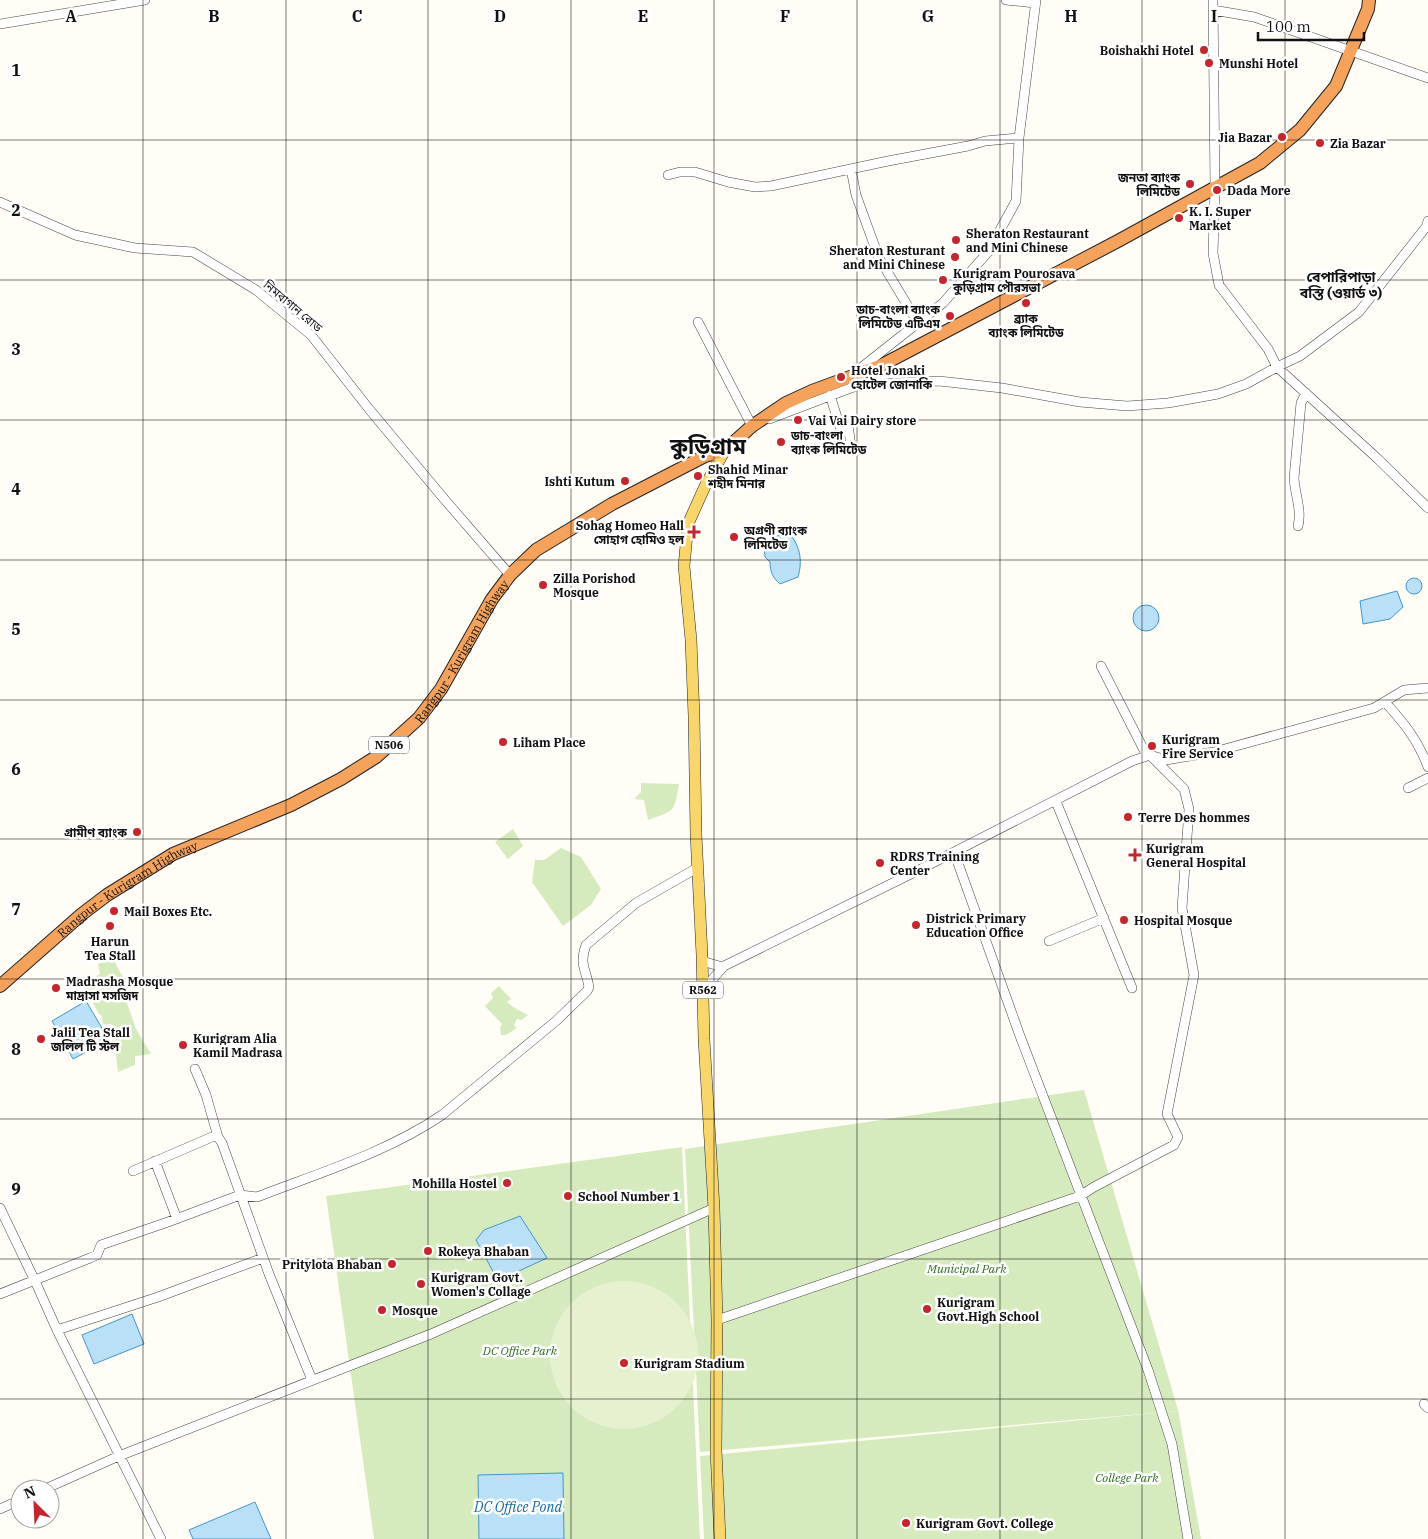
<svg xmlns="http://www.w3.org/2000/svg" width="1428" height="1539" font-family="'IBM Plex Serif','Noto Sans Bengali',serif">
<rect width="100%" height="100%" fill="#fffdf5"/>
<path fill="#d5ebbd" d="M 641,783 L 679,784 C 674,813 675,810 648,820 L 644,800 L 634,799 L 641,792 Z
M 513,829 L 523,846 L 508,859 L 495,842 Z
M 561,848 L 581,857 L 601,889 L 591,905 L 563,926 L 532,882 L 535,860 L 544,860 Z
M 112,957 L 126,983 L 122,989 L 136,1029 L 151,1054 L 135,1056 L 135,1065 L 118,1072 L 114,1039 L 109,1032 L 116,1028 L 111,1024 L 103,1024 L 102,1016 L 99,1014 L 82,983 L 100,974 L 98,964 Z
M 499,986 L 511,999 L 507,1002 L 513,1007 L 528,1015 L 522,1020 L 517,1019 L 514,1025 L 517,1028 L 506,1035 L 501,1035 L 500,1027 L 502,1024 L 485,1006 L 493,998 L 491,993 Z
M 1084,1090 L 1178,1410 L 1201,1539 L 704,1539 L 700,1456 L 1177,1411 L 700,1452 L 685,1149 Z
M 682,1147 L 700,1539 L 374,1539 L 326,1196 Z"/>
<path fill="#e6f2cf" d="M550 1355a74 74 0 1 1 148 0a74 74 0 1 1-148 0Z"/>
<path fill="#b9e0f7" stroke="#3f96cf" d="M 787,531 C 800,544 803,560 798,577 L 780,584 C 773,578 770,572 770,562 L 765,557 L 764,543 Z
M1406 586a8 8 0 1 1 16 0a8 8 0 1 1-16 0Z
M 1397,591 L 1403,607 L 1390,619 L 1363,624 L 1360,601 Z
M1133 618a13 13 0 1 1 26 0a13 13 0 1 1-26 0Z
M 86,1001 L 109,1040 L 73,1059 L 52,1021 Z
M 520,1216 L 547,1258 L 506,1277 L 496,1277 L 476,1240 L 484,1230 Z
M 132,1314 L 144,1344 L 94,1364 L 82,1335 Z
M 563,1473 L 564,1539 L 479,1539 L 478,1475 Z
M 255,1502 L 271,1539 L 193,1539 L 189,1530 Z"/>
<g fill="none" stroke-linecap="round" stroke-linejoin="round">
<g stroke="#444" stroke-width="10">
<path id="minor" d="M 1006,0 L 1035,3
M 1213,0 L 1215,188 L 1213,253 L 1219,285 L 1268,349 L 1277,367 L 1378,459 L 1428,508
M 1213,10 L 1254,17 L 1428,78
M 0,24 L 145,0
M 851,169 L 856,195 L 879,258 L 918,323
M 668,175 L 680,172 L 695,172 L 728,182 L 755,187 L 771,186 L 888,161 L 968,146 L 985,141 L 1019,138
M 0,202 L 75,235 L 135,248 L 193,252 L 256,290 L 311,335 L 369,409 L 445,500 L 510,575
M 698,322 L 752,426 L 757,424
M 857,371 L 943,303 L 988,252 L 1016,201 L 1019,138 L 1036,0
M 830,395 L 840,427 L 848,424 L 851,447
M 769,419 L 856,386 L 898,383 L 939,381 L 1002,388 L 1080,402 L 1127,406 L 1168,403 L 1218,394 L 1246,384 L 1277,367 L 1300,356 L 1359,312 L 1426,227 L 1428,221
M 1298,526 C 1302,510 1295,495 1294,478 L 1301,403 L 1306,393
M 1101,666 L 1147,756
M 1385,702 C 1404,723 1418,740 1428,767
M 1408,788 L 1428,778
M 1054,801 L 1057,804 L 1132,988
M 954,852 L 1020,1036 L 1148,1370 L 1172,1444 L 1188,1539
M 1049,941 L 1104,918
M 702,961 L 719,966 L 724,966
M 703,990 L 724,966 L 913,873 L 1132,761 L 1150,755 L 1166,760 L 1214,752 L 1374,708 L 1404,690 L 1428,688
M 195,1069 L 206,1095 L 218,1137
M 155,1161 L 177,1219
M 133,1171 L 212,1137 L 218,1137 L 222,1143 L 269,1274 L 312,1380
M 0,1208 L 35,1281 L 57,1330 L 161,1539
M 0,1294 L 90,1258 L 97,1255 L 101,1245 L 168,1222 L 240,1195 L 257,1197 C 319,1173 386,1153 442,1115 L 556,1021 L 587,991 L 589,987 C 586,969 579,965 586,945 L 636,903 L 697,868
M 717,1320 L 1080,1196 L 1094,1187 L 1174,1145 L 1178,1137 L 1167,1114 L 1194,975 L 1182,908 L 1189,809 L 1184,789 L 1150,755
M 57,1330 L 158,1297 L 263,1258
M 1424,1404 L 1428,1408
M 45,1489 L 119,1456 L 431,1334 L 714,1208
M 0,1509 L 20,1500"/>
</g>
<g stroke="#222" stroke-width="12">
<path id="major" d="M 720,1539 L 716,1450 L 717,1320 L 714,1208 L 704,1039 L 702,955 L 696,834 L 694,716 L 691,640 L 684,566 L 688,524 L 706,484 L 725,450"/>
</g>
<g stroke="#222" stroke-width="14">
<g id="highway">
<path id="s1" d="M 0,986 L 82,914 L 107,895 L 173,854 L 291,805 L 341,779 L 376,757 L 419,718 L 441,689 L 492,599 L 510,575 L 536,550 L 612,504 L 705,456 L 725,450 L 752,426 L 786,403 L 812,391 L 880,366 L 1118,241 L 1260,163 L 1300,130 L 1336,86 L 1368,9 L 1369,0"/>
</g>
</g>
<use href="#minor" stroke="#fff" stroke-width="9"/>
<use href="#major" stroke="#f9d66b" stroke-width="11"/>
<use href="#highway" stroke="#f5a25d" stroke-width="12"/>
</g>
<path fill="none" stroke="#111" stroke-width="1" stroke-opacity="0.55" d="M 143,0 L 143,1539M 286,0 L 286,1539M 428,0 L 428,1539M 571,0 L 571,1539M 714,0 L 714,1539M 857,0 L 857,1539M 1000,0 L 1000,1539M 1142,0 L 1142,1539M 1285,0 L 1285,1539M 0,140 L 1428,140M 0,280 L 1428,280M 0,420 L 1428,420M 0,560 L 1428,560M 0,700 L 1428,700M 0,839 L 1428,839M 0,979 L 1428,979M 0,1119 L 1428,1119M 0,1259 L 1428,1259M 0,1399 L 1428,1399"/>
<g fill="#c4262e" stroke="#fff" stroke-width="2">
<circle cx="1204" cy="50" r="5"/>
<circle cx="1209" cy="63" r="5"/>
<circle cx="1282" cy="137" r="5"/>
<circle cx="1320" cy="143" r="5"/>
<circle cx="1190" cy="184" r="5"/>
<circle cx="1217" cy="190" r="5"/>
<circle cx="1179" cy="218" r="5"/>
<circle cx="956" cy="240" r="5"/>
<circle cx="955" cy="257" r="5"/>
<circle cx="943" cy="280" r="5"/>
<circle cx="1026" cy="303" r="5"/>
<circle cx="950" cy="316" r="5"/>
<circle cx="841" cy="377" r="5"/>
<circle cx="798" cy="420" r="5"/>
<circle cx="781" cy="442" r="5"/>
<circle cx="698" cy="476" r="5"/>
<circle cx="625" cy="481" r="5"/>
<path d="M691.5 524.5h5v5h5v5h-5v5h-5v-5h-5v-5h5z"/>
<circle cx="734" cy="537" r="5"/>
<circle cx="543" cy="585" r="5"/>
<circle cx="503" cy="742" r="5"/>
<circle cx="1152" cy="746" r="5"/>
<circle cx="1128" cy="817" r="5"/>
<circle cx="137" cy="832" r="5"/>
<path d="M1132.5 847.5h5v5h5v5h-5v5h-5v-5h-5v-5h5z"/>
<circle cx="880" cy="863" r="5"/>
<circle cx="114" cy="911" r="5"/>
<circle cx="1124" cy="920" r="5"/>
<circle cx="916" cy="925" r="5"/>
<circle cx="110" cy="926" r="5"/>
<circle cx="56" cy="988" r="5"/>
<circle cx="41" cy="1039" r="5"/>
<circle cx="183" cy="1045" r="5"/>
<circle cx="507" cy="1183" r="5"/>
<circle cx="568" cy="1196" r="5"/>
<circle cx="428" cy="1251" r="5"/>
<circle cx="392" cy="1264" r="5"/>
<circle cx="421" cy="1284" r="5"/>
<circle cx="927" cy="1309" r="5"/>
<circle cx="382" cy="1310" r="5"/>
<circle cx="624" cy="1363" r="5"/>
<circle cx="906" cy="1523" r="5"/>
</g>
<g text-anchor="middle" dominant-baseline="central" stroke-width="5" stroke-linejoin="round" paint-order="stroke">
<g fill="#fff" stroke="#585858" stroke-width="1">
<rect x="369" y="736.5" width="40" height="17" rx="4"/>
<rect x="683" y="981.5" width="40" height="17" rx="4"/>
</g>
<g font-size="11" font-weight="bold" fill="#111">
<text x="389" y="745">N506</text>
<text x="703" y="990">R562</text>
</g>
<g font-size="12" font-weight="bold" fill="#111" stroke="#fff" text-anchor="start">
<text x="1194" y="50" text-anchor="end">Boishakhi Hotel</text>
<text x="1219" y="63">Munshi Hotel</text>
<text x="1272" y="137" text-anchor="end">Jia Bazar</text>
<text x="1330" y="143">Zia Bazar</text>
<text x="1180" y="177" text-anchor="end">জনতা ব্যাংক<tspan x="1180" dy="14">লিমিটেড</tspan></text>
<text x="1227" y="190">Dada More</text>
<text x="1189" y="211">K. I. Super<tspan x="1189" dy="14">Market</tspan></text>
<text x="966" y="233">Sheraton Restaurant<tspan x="966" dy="14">and Mini Chinese</tspan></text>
<text x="945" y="250" text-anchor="end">Sheraton Resturant<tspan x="945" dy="14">and Mini Chinese</tspan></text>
<text x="953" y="273">Kurigram Pourosava<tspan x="953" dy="14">কুড়িগ্রাম পৌরসভা</tspan></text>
<text x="940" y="309" text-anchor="end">ডাচ-বাংলা ব্যাংক<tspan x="940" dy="14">লিমিটেড এটিএম</tspan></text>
<text x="1026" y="318" text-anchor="middle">ব্র্যাক<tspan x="1026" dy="14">ব্যাংক লিমিটেড</tspan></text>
<text x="851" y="370">Hotel Jonaki<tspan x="851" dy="14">হোটেল জোনাকি</tspan></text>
<text x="808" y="420">Vai Vai Dairy store</text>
<text x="791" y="435">ডাচ-বাংলা<tspan x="791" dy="14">ব্যাংক লিমিটেড</tspan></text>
<text x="708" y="469">Shahid Minar<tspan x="708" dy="14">শহীদ মিনার</tspan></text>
<text x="615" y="481" text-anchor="end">Ishti Kutum</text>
<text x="684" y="525" text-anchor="end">Sohag Homeo Hall<tspan x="684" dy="14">সোহাগ হোমিও হল</tspan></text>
<text x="744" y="530">অগ্রণী ব্যাংক<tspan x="744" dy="14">লিমিটেড</tspan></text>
<text x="553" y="578">Zilla Porishod<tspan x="553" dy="14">Mosque</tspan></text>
<text x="1162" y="739">Kurigram<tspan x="1162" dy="14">Fire Service</tspan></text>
<text x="513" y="742">Liham Place</text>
<text x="1138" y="817">Terre Des hommes</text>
<text x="127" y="832" text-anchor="end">গ্রামীণ ব্যাংক</text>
<text x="1146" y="848">Kurigram<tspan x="1146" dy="14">General Hospital</tspan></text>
<text x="890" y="856">RDRS Training<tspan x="890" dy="14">Center</tspan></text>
<text x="124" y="911">Mail Boxes Etc.</text>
<text x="926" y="918">Districk Primary<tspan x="926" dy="14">Education Office</tspan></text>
<text x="1134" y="920">Hospital Mosque</text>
<text x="110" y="941" text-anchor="middle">Harun<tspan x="110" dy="14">Tea Stall</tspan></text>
<text x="66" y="981">Madrasha Mosque<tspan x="66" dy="14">মাদ্রাসা মসজিদ</tspan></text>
<text x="51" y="1032">Jalil Tea Stall<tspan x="51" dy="14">জলিল টি স্টল</tspan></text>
<text x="193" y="1038">Kurigram Alia<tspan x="193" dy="14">Kamil Madrasa</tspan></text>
<text x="497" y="1183" text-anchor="end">Mohilla Hostel</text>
<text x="578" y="1196">School Number 1</text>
<text x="438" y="1251">Rokeya Bhaban</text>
<text x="382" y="1264" text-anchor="end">Pritylota Bhaban</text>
<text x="431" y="1277">Kurigram Govt.<tspan x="431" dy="14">Women's Collage</tspan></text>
<text x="937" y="1302">Kurigram<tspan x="937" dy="14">Govt.High School</tspan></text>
<text x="392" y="1310">Mosque</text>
<text x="634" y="1363">Kurigram Stadium</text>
<text x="916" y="1523">Kurigram Govt. College</text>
</g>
<g font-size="12" fill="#111" stroke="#fff">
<text transform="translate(293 306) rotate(40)">নিমবাগান রোড</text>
<text stroke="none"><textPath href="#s1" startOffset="581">Rangpur - Kurigram Highway</textPath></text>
<text stroke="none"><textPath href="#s1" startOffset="161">Rangpur - Kurigram Highway</textPath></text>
</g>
<g font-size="12" font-style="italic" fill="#2f6b1f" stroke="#fff">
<text x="967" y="1268">Municipal Park</text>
<text x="520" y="1350">DC Office Park</text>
<text x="1127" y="1477">College Park</text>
</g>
<g font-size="14" font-weight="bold" fill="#111" stroke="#fff">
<text x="1341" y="277">বেপারিপাড়া<tspan x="1341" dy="16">বস্তি (ওয়ার্ড ৩)</tspan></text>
</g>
<g font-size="14" font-style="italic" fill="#1768a6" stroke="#fff">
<text x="518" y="1507">DC Office Pond</text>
</g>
<g font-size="22" font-weight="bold" fill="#111" stroke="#fff">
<text x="708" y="445">কুড়িগ্রাম</text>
</g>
</g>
<g font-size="16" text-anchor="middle" font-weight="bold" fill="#111" stroke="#fff" stroke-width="5" stroke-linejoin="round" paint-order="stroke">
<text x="71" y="22">A</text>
<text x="214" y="22">B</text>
<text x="357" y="22">C</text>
<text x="500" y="22">D</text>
<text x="643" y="22">E</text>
<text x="785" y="22">F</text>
<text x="928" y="22">G</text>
<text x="1071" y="22">H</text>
<text x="1214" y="22">I</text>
<text x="16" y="76">1</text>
<text x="16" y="216">2</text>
<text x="16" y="355">3</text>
<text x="16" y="495">4</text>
<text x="16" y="635">5</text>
<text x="16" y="775">6</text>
<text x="16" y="915">7</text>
<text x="16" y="1055">8</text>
<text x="16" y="1195">9</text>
</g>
<g transform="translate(35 1504) rotate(336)"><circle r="24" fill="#ffffff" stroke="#a0a0a0"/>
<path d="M0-4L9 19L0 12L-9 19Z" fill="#c4262e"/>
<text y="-8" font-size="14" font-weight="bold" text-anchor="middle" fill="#111111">N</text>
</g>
<path d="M1258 32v8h106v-8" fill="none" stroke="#111111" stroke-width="2.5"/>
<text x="1266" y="32" font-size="15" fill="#111111" stroke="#ffffff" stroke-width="4" paint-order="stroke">100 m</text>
</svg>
